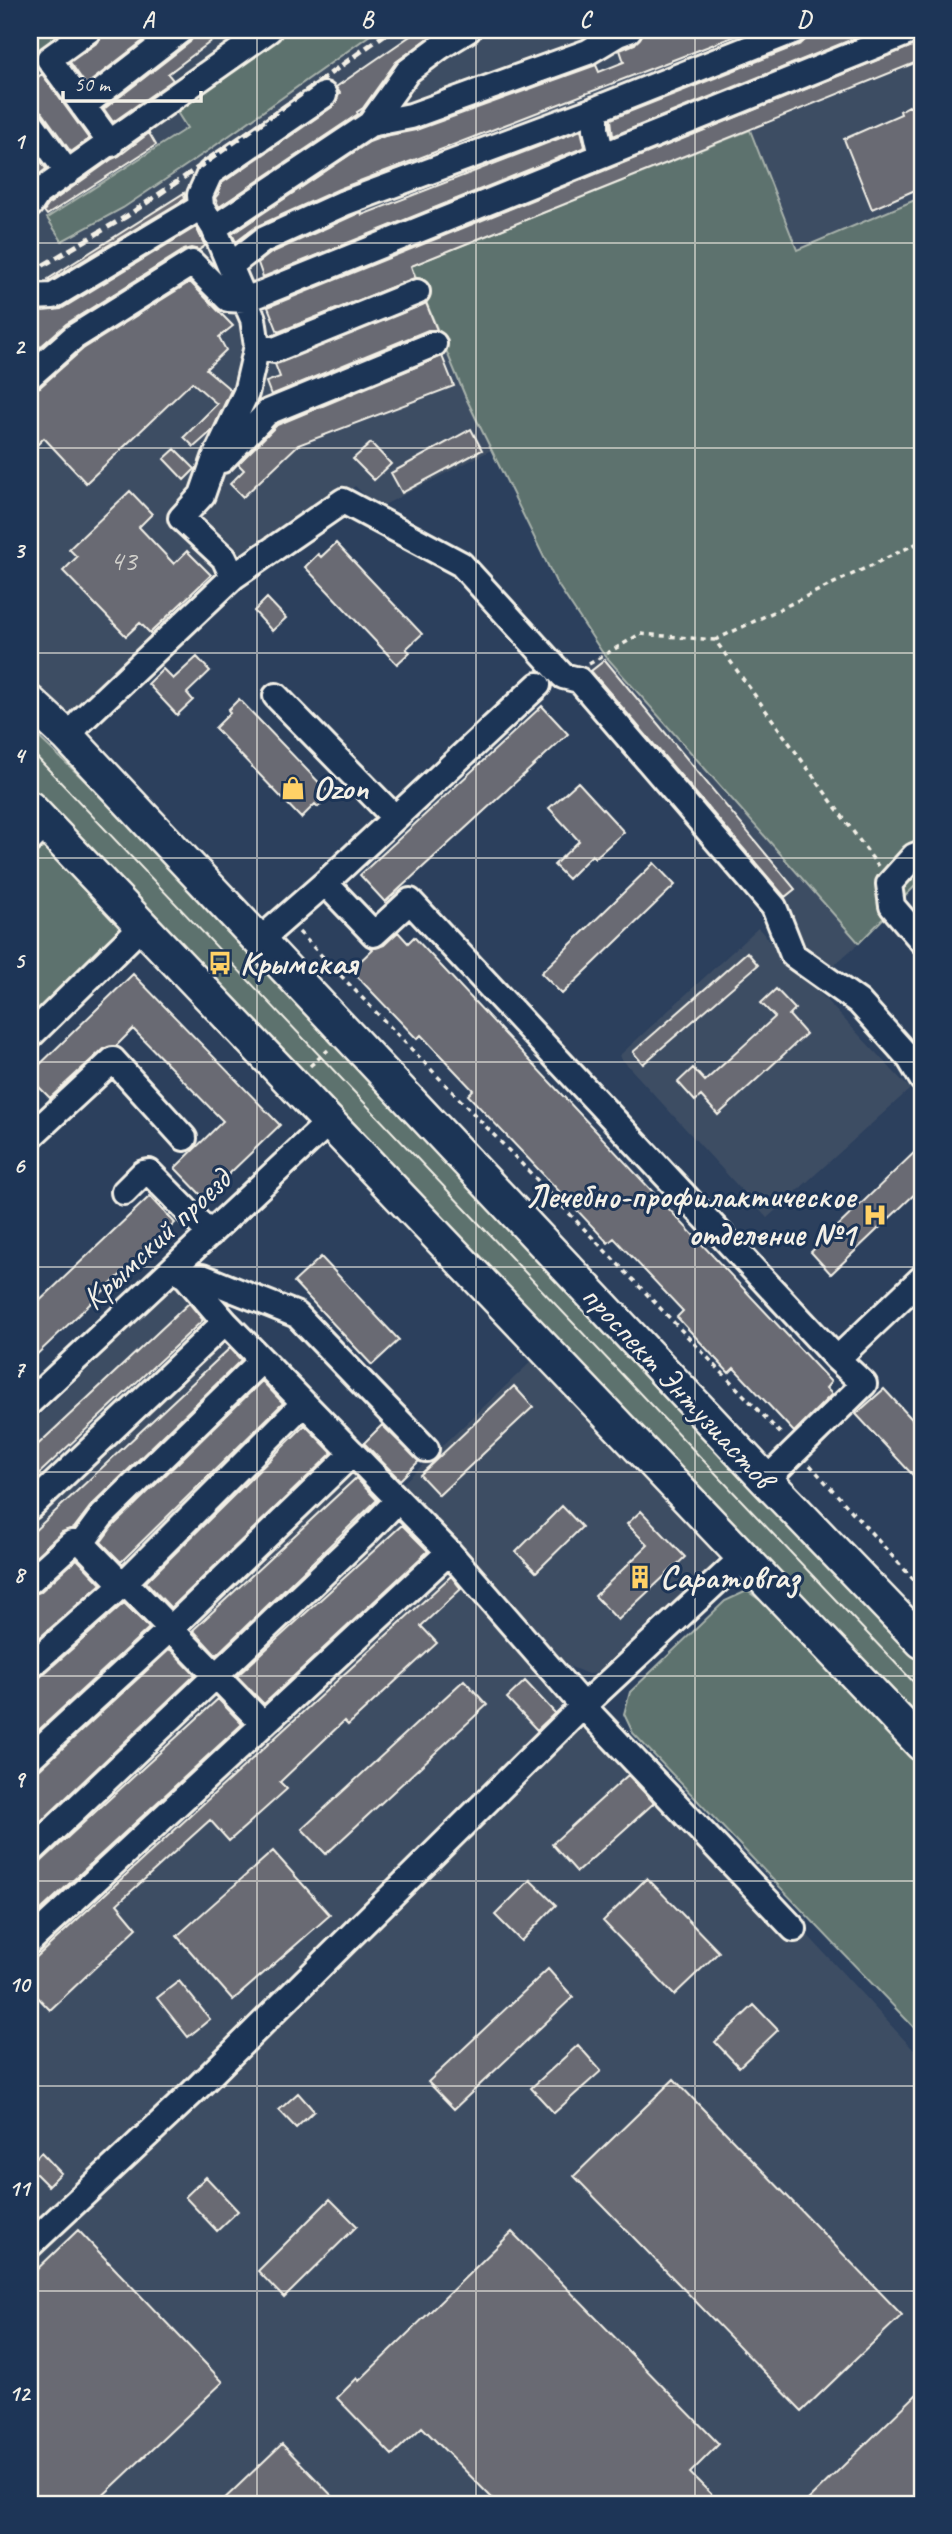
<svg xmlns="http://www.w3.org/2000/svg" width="952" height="2534" font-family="Caveat,sans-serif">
<rect width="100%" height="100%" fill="#2c405d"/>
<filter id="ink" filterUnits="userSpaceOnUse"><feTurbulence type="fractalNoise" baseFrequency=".0143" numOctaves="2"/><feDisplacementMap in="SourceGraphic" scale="14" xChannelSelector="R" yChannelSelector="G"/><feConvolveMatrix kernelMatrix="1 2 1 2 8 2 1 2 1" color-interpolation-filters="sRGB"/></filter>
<g filter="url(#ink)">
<path fill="#3e4d64" d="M 76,30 L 289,30 L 175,109 L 188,128 L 48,218 L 62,241 L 123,208 L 209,150 L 377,30 L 922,30 L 922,197 L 797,250 L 750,131 L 417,283 L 466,398 L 491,450 L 378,508 L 355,486 L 280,551 L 85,729 L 30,682 L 30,423 L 86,483 L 226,350 L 219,337 L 47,404 L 30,422 L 30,75 L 45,64 Z
M 602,652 L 859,943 L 825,973 L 567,683 Z
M 758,928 L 910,1089 L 767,1218 L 619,1056 Z
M 191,1270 L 397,1489 L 534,1359 L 713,1546 L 717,1556 L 714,1570 L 604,1673 L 588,1674 L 566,1665 L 481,1574 L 469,1585 L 753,1876 L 922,2059 L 922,2504 L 30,2504 L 30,1425 Z"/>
<path fill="#5d726e" stroke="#a8b2ab" stroke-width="2" d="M 30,30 L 76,30 L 45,64 L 30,75 Z
M 289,30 L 377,30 L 209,150 L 123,208 L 62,241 L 47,218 L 187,128 L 175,109 Z
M 750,130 L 797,250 L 922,197 L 922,879 L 859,943 L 602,652 L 556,582 L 466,398 L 411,266 Z
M 30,729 L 81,777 L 154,851 L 922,1663 L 922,1724 L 50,812 L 30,788 Z
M 40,842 L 127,936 L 30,1028 L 30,852 Z
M 747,1591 L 770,1607 L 922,1766 L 922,2036 L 633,1733 L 624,1714 L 630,1692 L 725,1601 Z"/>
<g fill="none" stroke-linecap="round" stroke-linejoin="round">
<path stroke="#8da1b3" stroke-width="5" d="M 30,34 L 36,30"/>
</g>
<path fill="#696b73" stroke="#f4f1e8" stroke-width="2" d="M 106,30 L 157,30 L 86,85 L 70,62 L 98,42 Z
M 196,30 L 226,30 L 168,74 L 173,80 L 113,122 L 104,109 L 190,42 Z
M 419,30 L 440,30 L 396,62 L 363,108 L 357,112 L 358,114 L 219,207 L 215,198 L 219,193 L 218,191 L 222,183 L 332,107 L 340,93 L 336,87 Z
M 652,30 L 748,31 L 339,189 L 257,226 L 236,242 L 232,234 L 369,142 L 385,136 L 416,130 L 596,65 L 599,72 L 624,62 L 620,50 L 635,44 L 643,33 Z
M 826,30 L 875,30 L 613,136 L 611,119 L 801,44 L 808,37 Z
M 922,42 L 922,60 L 411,266 L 415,278 L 278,332 L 268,307 Z
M 42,74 L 89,139 L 71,152 L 42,112 L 30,106 L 30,83 Z
M 909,106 L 915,110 L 922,107 L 922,187 L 872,209 L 844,139 L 901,114 L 900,111 Z
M 581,130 L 585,147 L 263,277 L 258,263 L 271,253 L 350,217 L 361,212 L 362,215 Z
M 149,133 L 156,145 L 47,215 L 44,211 L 49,204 L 112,159 L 119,156 Z
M 30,146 L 46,169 L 30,181 Z
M 184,193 L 185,199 L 49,281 L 48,279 Z
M 196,227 L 205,246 L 199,250 L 191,248 L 184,250 L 66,324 L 39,348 L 30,330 L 30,312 L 61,309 Z
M 190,282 L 233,326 L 219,337 L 226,350 L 206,369 L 231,390 L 212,431 L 194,447 L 184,437 L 217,404 L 192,382 L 86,483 L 44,438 L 30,452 L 30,390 L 40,387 L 83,349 Z
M 426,303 L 437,330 L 428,330 L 271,395 L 266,382 L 280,377 L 275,364 Z
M 442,356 L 454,386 L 298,445 L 243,497 L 230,484 L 244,470 L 238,464 L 277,425 Z
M 471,429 L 482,450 L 402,493 L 391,473 Z
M 371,443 L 391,464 L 374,480 L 353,459 Z
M 175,449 L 195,469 L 184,480 L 164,459 Z
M 130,491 L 152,514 L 139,527 L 174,564 L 187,551 L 211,575 L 150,633 L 140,623 L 126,636 L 63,571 L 77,557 L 69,549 Z
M 336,543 L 422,634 L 406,649 L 410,652 L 397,664 L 305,567 L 318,554 L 321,557 Z
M 267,598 L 286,618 L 272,631 L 254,611 Z
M 197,657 L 210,671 L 187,693 L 193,700 L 177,715 L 148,684 L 163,669 L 173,679 Z
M 605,660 L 795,889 L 785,897 L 591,671 Z
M 239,699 L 331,795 L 318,807 L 315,804 L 301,818 L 215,728 L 230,713 L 228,710 Z
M 542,706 L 568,734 L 385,902 L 360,875 Z
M 578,782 L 624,832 L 595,858 L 592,855 L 568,879 L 554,865 L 579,841 L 549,808 Z
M 654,863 L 675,885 L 562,994 L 541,973 Z
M 398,932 L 408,943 L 414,937 L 831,1382 L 826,1388 L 832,1394 L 794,1432 L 734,1368 L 729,1373 L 677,1317 L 683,1311 L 614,1238 L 608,1243 L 468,1095 L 473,1090 L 421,1035 L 417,1039 L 351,970 L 374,948 L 384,945 Z
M 747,952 L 758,965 L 643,1064 L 633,1052 Z
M 133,974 L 280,1125 L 204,1198 L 175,1168 L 223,1121 L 133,1029 L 116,1046 L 103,1049 L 50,1098 L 30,1078 L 30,1074 Z
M 776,989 L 795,1009 L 789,1015 L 806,1034 L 718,1115 L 701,1096 L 695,1101 L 678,1082 L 693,1068 L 705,1081 L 775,1017 L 761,1003 Z
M 922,1145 L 922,1187 L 831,1274 L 811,1252 Z
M 150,1196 L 175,1223 L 30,1361 L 30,1310 Z
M 321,1257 L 399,1340 L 372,1365 L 294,1282 Z
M 189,1303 L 203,1320 L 30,1482 L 30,1452 Z
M 230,1348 L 241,1360 L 90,1507 L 74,1528 L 62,1532 L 30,1561 L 30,1535 Z
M 262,1381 L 283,1403 L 121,1562 L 101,1542 L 112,1527 Z
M 514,1386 L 533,1407 L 439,1495 L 420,1475 Z
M 884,1389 L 922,1430 L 922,1485 L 856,1414 Z
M 305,1425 L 332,1453 L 171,1608 L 146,1582 Z
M 382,1425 L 419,1461 L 400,1480 L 364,1443 Z
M 356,1478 L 377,1500 L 216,1655 L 193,1630 Z
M 562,1506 L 582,1527 L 536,1572 L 516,1552 Z
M 641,1511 L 685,1557 L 618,1620 L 595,1596 L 648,1545 L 627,1524 Z
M 402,1525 L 428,1551 L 264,1704 L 237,1676 Z
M 77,1559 L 101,1584 L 30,1646 L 30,1595 L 40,1592 Z
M 451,1576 L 461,1589 L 421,1626 L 437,1643 L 348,1725 L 344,1721 L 280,1782 L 287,1789 L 229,1841 L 210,1820 L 117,1904 L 137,1928 L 50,2010 L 30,1989 L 30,1963 Z
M 124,1603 L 149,1628 L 30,1738 L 30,1680 L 40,1677 Z
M 170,1649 L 195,1675 L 30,1832 L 30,1772 L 40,1769 Z
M 464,1680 L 487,1705 L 326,1854 L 302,1829 Z
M 525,1681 L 555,1713 L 537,1730 L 507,1698 Z
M 218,1699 L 242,1724 L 30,1920 L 30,1872 Z
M 628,1775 L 654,1803 L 577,1872 L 552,1844 Z
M 273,1851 L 330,1915 L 233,2000 L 177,1936 Z
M 647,1878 L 719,1952 L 674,1995 L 603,1921 Z
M 530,1880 L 556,1905 L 521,1941 L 495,1915 Z
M 548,1969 L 573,1997 L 454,2109 L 428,2082 Z
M 179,1981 L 210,2019 L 188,2037 L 157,1998 Z
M 754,2005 L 778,2030 L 739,2067 L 715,2042 Z
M 578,2045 L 601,2071 L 554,2113 L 531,2088 Z
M 674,2079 L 902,2315 L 802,2411 L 574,2176 Z
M 298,2093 L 314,2111 L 296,2128 L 279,2110 Z
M 41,2152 L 61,2173 L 48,2186 L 30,2168 L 30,2164 Z
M 206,2177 L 238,2211 L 217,2231 L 185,2197 Z
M 330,2199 L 357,2226 L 284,2298 L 258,2271 Z
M 78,2230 L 223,2382 L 94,2504 L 30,2504 L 30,2276 Z
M 512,2232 L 719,2444 L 690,2473 L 721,2504 L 498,2504 L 422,2427 L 392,2455 L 337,2398 L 357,2378 L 359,2381 Z
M 922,2389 L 922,2504 L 804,2504 Z
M 282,2444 L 340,2504 L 219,2504 Z"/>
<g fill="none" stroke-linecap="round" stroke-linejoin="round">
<g stroke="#f4f1e8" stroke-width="30">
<path id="minor" d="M 89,30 L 49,59 L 111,144
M 83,106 L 181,30
M 596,109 L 596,129 L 602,156
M 30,121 L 68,173
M 370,124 L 411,116 L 588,52 L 618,34 L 629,30
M 30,205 L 38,193 L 269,30
M 201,207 L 200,195 L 210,173 L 324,95
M 214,228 L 370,124 L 408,71 L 440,47 L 468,30
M 30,297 L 53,296 L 201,207 L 214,228 L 230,266
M 257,346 L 274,350 L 417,292
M 30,376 L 74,337 L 192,263 L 228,299 L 245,300 L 914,30
M 222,460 L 268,412 L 434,344
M 233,577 L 224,558 L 181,518 L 202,495 L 215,458 L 246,393 L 257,346 L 253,319 L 230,266 L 263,240 L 344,203 L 599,108 L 795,30
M 276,696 L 395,818
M 68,737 L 81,721 L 233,577 L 343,501 L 461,564 L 563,676 L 579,680 L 774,907 L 793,955 L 859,1002 L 910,1059 L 922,1079
M 30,840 L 45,825
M 922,853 L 914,856 L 889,884 L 892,906 L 922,941
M 325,883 L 374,934 L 410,901 L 837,1359 L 864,1384 L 766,1480
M 260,940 L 325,883 L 538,685
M 30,1036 L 141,927
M 30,1137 L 113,1060 L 184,1138
M 124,1192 L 143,1173 L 149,1172 L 210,1234
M 176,1265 L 225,1322 L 449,1552
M 186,1277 L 202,1277 L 297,1315 L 426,1449
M 837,1359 L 922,1278
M 30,1402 L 328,1123
M 30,1507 L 225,1322
M 82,1543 L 101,1517 L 262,1360
M 30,1581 L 72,1543 L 82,1543 L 114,1576 L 125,1582 L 263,1724
M 30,1666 L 125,1582 L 304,1403
M 30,1758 L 170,1629 L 353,1453
M 30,1852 L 366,1533 L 398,1500
M 30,1941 L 449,1552 L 583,1706 L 743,1557
M 30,2245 L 191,2094 L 583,1706 L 794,1929"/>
</g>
<g stroke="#f4f1e8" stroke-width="37">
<path id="major" d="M 30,702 L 68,737 L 766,1480 L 922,1642
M 30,808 L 922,1745"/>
</g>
<path stroke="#f4f1e8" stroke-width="3.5" stroke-dasharray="5 5" stroke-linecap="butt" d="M 715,640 L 922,541
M 589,664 L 640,634 L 715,640 L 878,866
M 299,932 L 783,1436
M 310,1066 L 328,1050
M 810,1465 L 922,1589"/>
<use href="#minor" stroke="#1d3557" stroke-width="24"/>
<use href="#major" stroke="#1d3557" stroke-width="32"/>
<path stroke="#f4f1e8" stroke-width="2" d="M 30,750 L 922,1691"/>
<path stroke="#f4f1e8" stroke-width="5" stroke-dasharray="10 5" stroke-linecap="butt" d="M 30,273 L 127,216 L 215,156 L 391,30"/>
</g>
</g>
<path fill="none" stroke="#f4f1e8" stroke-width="2" stroke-opacity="0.55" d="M 257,30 L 257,2504M 476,30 L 476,2504M 695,30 L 695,2504M 30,243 L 922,243M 30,448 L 922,448M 30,653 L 922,653M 30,858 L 922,858M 30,1062 L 922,1062M 30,1267 L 922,1267M 30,1472 L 922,1472M 30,1676 L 922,1676M 30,1881 L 922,1881M 30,2086 L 922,2086M 30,2291 L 922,2291"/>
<defs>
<g id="shop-bare" transform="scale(1.89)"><path d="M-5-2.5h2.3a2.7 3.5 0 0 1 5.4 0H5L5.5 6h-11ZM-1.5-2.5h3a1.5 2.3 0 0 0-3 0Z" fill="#ffd166" stroke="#1d3557" stroke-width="2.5" paint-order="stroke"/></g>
<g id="bus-bare" transform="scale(1.89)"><path d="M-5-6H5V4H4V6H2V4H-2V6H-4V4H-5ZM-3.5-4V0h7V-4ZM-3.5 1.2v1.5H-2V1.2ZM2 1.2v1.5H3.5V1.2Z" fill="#ffd166" stroke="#1d3557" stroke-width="2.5" paint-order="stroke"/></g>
<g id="hospital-bare" transform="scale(1.89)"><path d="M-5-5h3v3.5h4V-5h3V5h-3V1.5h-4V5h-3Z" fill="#ffd166" stroke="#1d3557" stroke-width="2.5" paint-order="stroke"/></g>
<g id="building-bare" transform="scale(1.89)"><path d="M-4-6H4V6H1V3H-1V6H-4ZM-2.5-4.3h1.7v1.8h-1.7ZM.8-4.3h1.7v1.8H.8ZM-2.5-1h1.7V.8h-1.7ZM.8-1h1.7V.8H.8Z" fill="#ffd166" stroke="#1d3557" stroke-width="2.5" paint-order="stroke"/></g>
</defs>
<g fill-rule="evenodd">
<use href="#shop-bare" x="293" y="788"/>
<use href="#bus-bare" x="220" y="963"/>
<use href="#hospital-bare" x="875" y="1215"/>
<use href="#building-bare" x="640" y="1577"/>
</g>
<g text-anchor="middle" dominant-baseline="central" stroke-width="6" stroke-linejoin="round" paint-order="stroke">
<g font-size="30" fill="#d1d0cb">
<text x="123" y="560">43</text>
</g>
<g font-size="33" font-weight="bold" fill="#f4f1e8" stroke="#1d3557" text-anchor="start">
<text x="313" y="788">Ozon</text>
<text x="240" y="963">Крымская</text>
<text x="855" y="1196" text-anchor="end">Лечебно-профилактическое<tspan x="855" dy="38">отделение №1</tspan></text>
<text x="660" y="1577">Саратовгаз</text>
</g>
<g font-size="33" fill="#f4f1e8" stroke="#1d3557">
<text transform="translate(156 1239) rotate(-43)">Крымский проезд</text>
<text transform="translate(678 1386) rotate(47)">проспект Энтузиастов</text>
</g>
</g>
<rect width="952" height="2534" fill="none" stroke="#1d3557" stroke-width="77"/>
<path d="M63 91v10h138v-10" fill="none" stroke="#f4f1e8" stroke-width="3.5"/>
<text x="74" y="91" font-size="21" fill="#f4f1e8" stroke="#1d3557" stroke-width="5" paint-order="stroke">50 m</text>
<rect x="38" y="38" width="876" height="2458" fill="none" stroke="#f4f1e8" stroke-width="2.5"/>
<g font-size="23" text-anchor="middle" font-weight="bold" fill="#f4f1e8">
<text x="148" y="27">A</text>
<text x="367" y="27">B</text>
<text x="585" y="27">C</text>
<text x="804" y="27">D</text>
<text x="19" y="149">1</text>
<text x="19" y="354">2</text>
<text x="19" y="558">3</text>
<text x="19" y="763">4</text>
<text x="19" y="968">5</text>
<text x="19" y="1173">6</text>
<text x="19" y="1377">7</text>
<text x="19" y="1582">8</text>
<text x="19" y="1787">9</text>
<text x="19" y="1992">10</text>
<text x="19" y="2196">11</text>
<text x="19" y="2401">12</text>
</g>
</svg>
